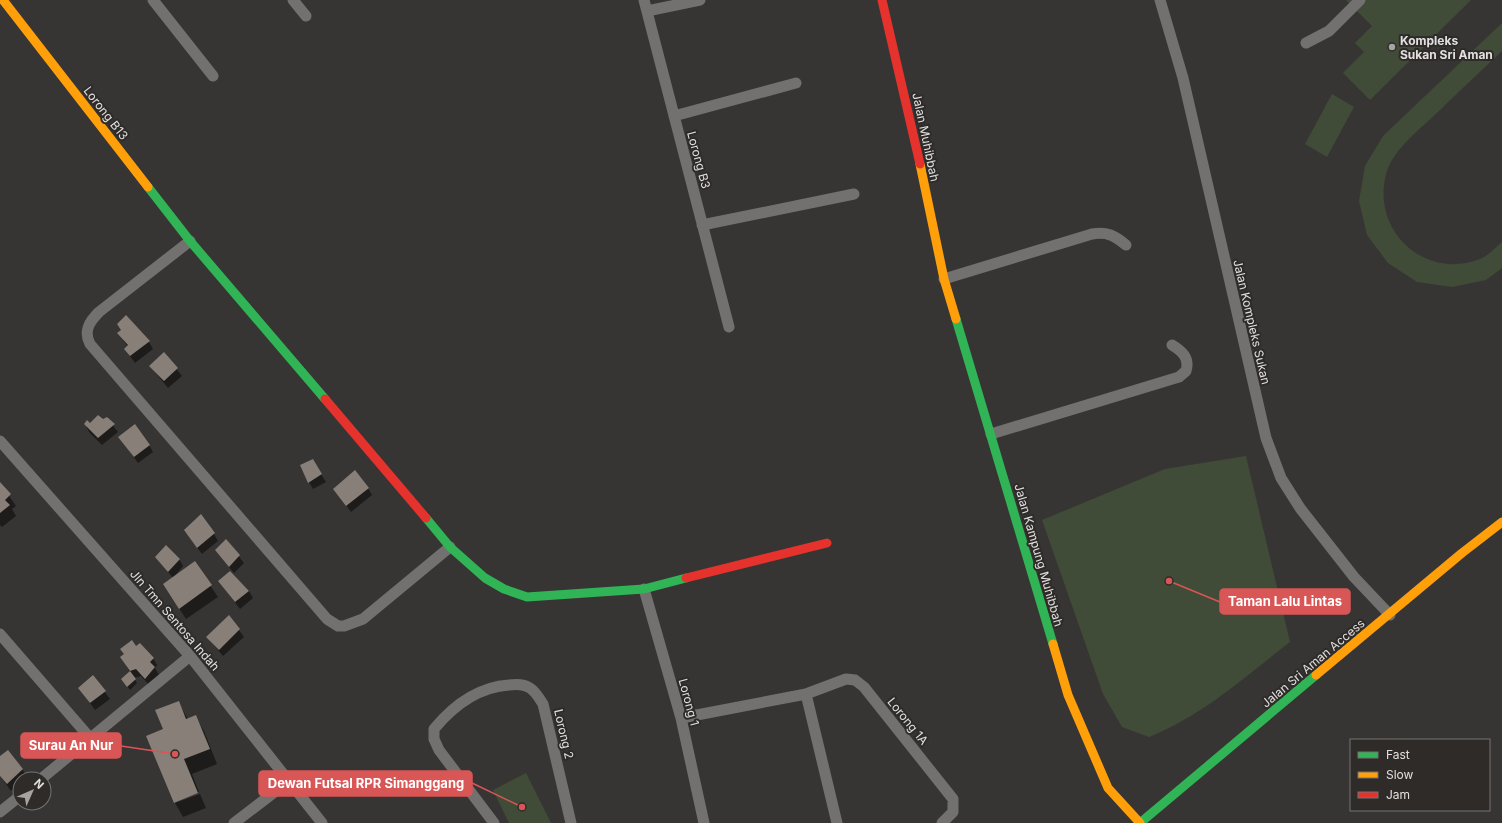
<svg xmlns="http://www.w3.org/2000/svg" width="1502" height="823" font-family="Inter,sans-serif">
<rect width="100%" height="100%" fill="#373534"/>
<path fill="#404c37" d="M 1346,0 L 1471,0 L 1370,100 L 1343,73 L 1364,52 L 1355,43 L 1372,26 Z
M 1502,23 L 1502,51 C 1481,71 1459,91 1438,112 C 1421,128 1394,149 1387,171 C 1369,229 1424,281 1480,259 C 1488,256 1496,247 1502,242 L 1502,268 L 1486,280 L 1452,287 L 1417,282 L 1388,263 L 1367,235 L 1359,201 L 1365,166 L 1383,136 Z
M 1332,94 L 1354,107 L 1327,157 L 1305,144 Z
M 1246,456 L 1290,642 C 1245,677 1202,716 1149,737 L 1122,727 L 1103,694 L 1042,520 L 1165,469 Z
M 526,773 L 551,823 L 509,823 L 493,790 Z"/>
<path fill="#0007" d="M 118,333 L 149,342 L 153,349 L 135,363 L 125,349 L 128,347 Z
M 164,353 L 182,376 L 168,388 L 150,366 Z
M 107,418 L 118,432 L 102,445 L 89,432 L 85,424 Z
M 120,437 L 149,445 L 153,452 L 138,463 Z
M 312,460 L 326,482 L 313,489 L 309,482 Z
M 0,483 L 16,506 L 12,509 L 16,516 L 2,527 L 0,525 Z
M 368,488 L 372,495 L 351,512 L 334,489 Z
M 214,534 L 218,541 L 202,554 L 189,537 Z
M 226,540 L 244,563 L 234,573 L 216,551 Z
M 156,557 L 179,559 L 183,566 L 174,577 L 195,563 L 218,597 L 186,619 L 164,585 L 173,578 Z
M 230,572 L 249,591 L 253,598 L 240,609 L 219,581 Z
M 229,616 L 244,637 L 223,656 L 207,637 Z
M 136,647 L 153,658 L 157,665 L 155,668 L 159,675 L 149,685 L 141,676 L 134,678 L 137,683 L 130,690 L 124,682 L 130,672 L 121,657 Z
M 93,676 L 110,699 L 95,710 L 84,695 Z
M 178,702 L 188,719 L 195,716 L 204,731 L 217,764 L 192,774 L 199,792 L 175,803 L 148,737 L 164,730 Z
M 0,758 L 22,769 L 26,776 L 20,779 L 20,782 L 11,791 L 0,776 Z
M 200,794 L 206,808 L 183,817 L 175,803 Z"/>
<path fill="#877f78" d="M 126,315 L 150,341 L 130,356 L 124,349 L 128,345 L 117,333 L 121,330 L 117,324 Z
M 164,352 L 178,368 L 164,381 L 149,366 Z
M 98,415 L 103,419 L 107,417 L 115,424 L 98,438 L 84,424 L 87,420 L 90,423 Z
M 135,424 L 150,445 L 134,457 L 118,437 Z
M 313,459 L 322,474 L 308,483 L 300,465 Z
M 355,470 L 369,488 L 346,506 L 333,489 Z
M 0,482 L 11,494 L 5,500 L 10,505 L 0,513 Z
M 201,514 L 215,533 L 197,548 L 184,530 Z
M 226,539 L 240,555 L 229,567 L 215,550 Z
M 166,545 L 180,559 L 168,572 L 155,557 Z
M 195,561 L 212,585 L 179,609 L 163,584 Z
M 230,571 L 249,591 L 235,602 L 218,581 Z
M 229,615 L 240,629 L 219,650 L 206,637 Z
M 132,640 L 136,646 L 140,643 L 154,658 L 150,662 L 155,667 L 145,679 L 136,669 L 130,671 L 120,657 L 124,654 L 120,649 Z
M 130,671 L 136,679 L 127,687 L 121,679 Z
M 93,675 L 106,691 L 90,703 L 78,688 Z
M 179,701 L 186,719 L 196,715 L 210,749 L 184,759 L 198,793 L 174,803 L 146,736 L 163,729 L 155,710 Z
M 8,750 L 23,769 L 7,784 L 0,776 L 0,756 Z"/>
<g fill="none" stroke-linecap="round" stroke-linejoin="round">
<path stroke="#737170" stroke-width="11" d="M 153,0 L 213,76
M 293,0 L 306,16
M 644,0 L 729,327
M 1160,0 L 1183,78 L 1266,438 L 1281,478 L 1300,508 L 1354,577 L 1390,615
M 647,11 L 700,0
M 1306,43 L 1329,31 L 1360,0
M 674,116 L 796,83
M 702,225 L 854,194
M 190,241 L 99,312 C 90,321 83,331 90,344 L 327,619 L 338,626 L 344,626 L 363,619 L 450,547
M 944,279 L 1092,234 C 1107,231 1115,236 1126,245
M 991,434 L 1179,377 L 1186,371 C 1190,358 1182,351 1172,345
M 0,441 L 190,656 L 322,823
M 644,589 L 681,718 L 704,823
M 0,634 L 91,739
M 806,694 L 837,823
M 681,718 L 806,694 L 846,679 L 855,680 L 864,687 L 953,799 L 953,812 L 942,823
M 41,779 L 190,656
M 0,812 L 20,796
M 234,823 L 289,781
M 494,823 L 439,750 L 434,739 L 434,729 C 453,706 478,687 509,685 C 516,684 524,684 530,688 C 536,692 539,698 543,704 L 571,823"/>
<path stroke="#30b455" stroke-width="9" d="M 148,187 L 190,241 L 325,399
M 956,319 L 1053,644
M 426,518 L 450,547 L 485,578 L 504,589 L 527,597 L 644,589 L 686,578
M 1140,823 L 1316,675"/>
<path stroke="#ff9f0a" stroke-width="9" d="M 3,0 L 148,187
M 920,164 L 944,279 L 956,319
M 1053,644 L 1068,695 L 1108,788 L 1140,823
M 1316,675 L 1462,553 L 1502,522"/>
<path stroke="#e5322d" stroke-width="9" d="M 882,0 L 920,164
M 325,399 L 426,518
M 686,578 L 827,543"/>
</g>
<circle fill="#a6a4a3" stroke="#2e2b29" stroke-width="1.5" cx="1392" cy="47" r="4"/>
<g text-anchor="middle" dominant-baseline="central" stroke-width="4" stroke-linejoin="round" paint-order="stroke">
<g font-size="12" font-weight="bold" fill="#e2e0df" stroke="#2e2b29" text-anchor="start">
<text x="1400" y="40">Kompleks<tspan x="1400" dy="14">Sukan Sri Aman</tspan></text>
</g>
<g font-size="12" fill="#e2e0df" stroke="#2e2b29">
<text transform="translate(106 113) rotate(52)">Lorong B13</text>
<text transform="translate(926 137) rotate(78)">Jalan Muhibbah</text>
<text transform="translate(699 160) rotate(75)">Lorong B3</text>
<text transform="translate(1252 322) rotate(77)">Jalan Kompleks Sukan</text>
<text transform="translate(1039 555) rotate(74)">Jalan Kampung Muhibbah</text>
<text transform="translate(175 620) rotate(49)">Jln Tmn Sentosa Indah</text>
<text transform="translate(1313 663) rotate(-40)">Jalan Sri Aman Access</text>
<text transform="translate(689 702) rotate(75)">Lorong 1</text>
<text transform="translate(908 721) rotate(51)">Lorong 1A</text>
<text transform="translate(564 734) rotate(77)">Lorong 2</text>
</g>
</g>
<path fill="none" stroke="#d95656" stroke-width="1.5" d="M1169 581L1220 602M175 754L121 746M522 807L472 783"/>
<g fill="#d95656" stroke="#2e2b29" stroke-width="1.5">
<circle cx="1169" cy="581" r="4"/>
<circle cx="175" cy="754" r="4"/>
<circle cx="522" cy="807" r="4"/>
</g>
<g fill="#d95656" stroke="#d95656" stroke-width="1.5">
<rect x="1220" y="589" width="130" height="25" rx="4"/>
<rect x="21" y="733" width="100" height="25" rx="4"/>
<rect x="259" y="771" width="213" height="25" rx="4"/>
</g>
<g font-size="13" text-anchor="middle" font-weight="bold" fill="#fff">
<text x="1285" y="606">Taman Lalu Lintas</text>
<text x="71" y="750">Surau An Nur</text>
<text x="366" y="788">Dewan Futsal RPR Simanggang</text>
</g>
<rect x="1350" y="739" width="140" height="72" fill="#2e2b29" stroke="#767372"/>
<rect x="1358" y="752" width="20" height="6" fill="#30b455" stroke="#767372"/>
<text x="1386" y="759" font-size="12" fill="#e2e0df">Fast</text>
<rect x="1358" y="772" width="20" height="6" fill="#ff9f0a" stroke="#767372"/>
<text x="1386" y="779" font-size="12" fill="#e2e0df">Slow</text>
<rect x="1358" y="792" width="20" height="6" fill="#e5322d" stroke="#767372"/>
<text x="1386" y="799" font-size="12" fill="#e2e0df">Jam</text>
<g transform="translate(32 791) rotate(45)"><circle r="19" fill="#2e2b29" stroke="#767372"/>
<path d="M0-3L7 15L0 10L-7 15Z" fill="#a6a4a3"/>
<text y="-6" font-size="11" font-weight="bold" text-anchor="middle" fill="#e2e0df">N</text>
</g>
</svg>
